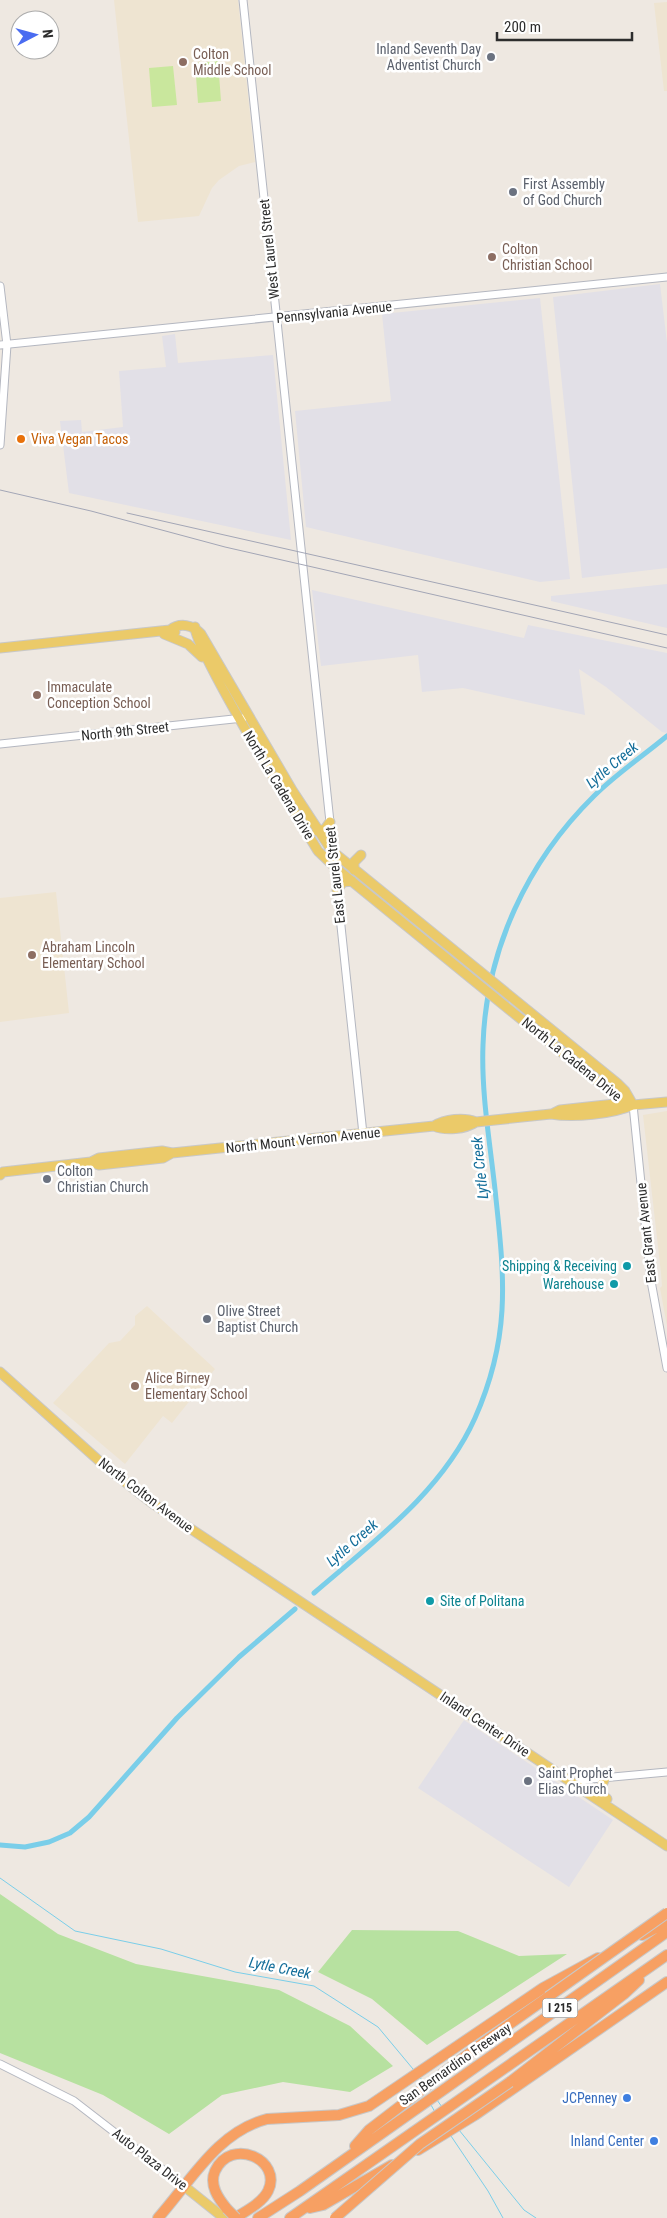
<svg xmlns="http://www.w3.org/2000/svg" width="667" height="2218" font-family="'Roboto Condensed',sans-serif">
<rect width="100%" height="100%" fill="#eee8e1"/>
<path fill="#e2e0e7" d="M 660,284 L 667,343 L 667,568 L 582,578 L 553,297 Z
M 540,298 L 570,579 L 540,582 L 306,527 L 295,411 L 391,401 L 382,314 Z
M 175,334 L 178,363 L 273,355 L 291,540 L 69,493 L 60,421 L 81,420 L 82,432 L 123,427 L 119,371 L 166,367 L 162,336 Z
M 667,584 L 667,628 L 551,601 L 551,596 Z
M 312,590 L 524,638 L 528,625 L 667,653 L 667,733 L 662,732 L 606,687 L 579,669 L 585,715 L 463,688 L 422,692 L 418,655 L 321,666 Z
M 464,1720 L 613,1820 L 569,1887 L 418,1788 Z"/>
<path fill="#eee4d1" d="M 114,0 L 238,0 L 255,162 L 239,166 L 219,180 L 212,188 L 199,216 L 138,222 Z
M 667,2 L 667,91 L 664,91 L 654,3 Z
M 56,892 L 69,1013 L 0,1022 L 0,898 Z
M 667,1111 L 667,1326 L 660,1288 L 662,1286 L 661,1273 L 643,1115 Z
M 147,1306 L 215,1369 L 172,1423 L 163,1416 L 125,1464 L 53,1403 L 109,1343 L 120,1341 L 135,1325 L 135,1316 Z"/>
<path fill="#b7e1a0" d="M 0,1894 L 58,1934 L 136,1964 L 279,1990 L 350,2026 L 393,2066 L 350,2092 L 283,2082 L 222,2095 L 169,2134 L 103,2095 L 0,2053 Z
M 352,1930 L 458,1931 L 519,1956 L 567,1954 L 427,2045 L 372,1999 L 318,1972 Z"/>
<path fill="#c9e79d" d="M 218,61 L 221,101 L 198,103 L 195,63 Z
M 173,66 L 177,105 L 152,107 L 149,68 Z"/>
<g fill="none" stroke-linecap="round" stroke-linejoin="round">
<path stroke="#7acee9" stroke-width="1" d="M 0,1878 L 75,1931 L 161,1949 L 235,1972 L 314,1986 L 378,2027 L 413,2069
M 419,2076 L 424,2083
M 437,2100 L 442,2107
M 431,2105 L 435,2112
M 459,2130 L 524,2210 L 536,2218
M 451,2136 L 488,2191 L 503,2218"/>
<path stroke="#7acee9" stroke-width="5" d="M 314,1593 C 373,1542 442,1492 475,1418 C 510,1339 505,1282 496,1199 C 491,1148 481,1096 483,1045 C 486,950 527,862 594,796 C 616,774 643,756 667,736
M 0,1845 L 25,1847 L 49,1842 L 70,1833 L 89,1817 L 177,1718 L 239,1657 L 295,1609"/>
<g stroke="#b4b7c0" stroke-width="9">
<path id="minor" d="M 243,0 L 363,1134
M 0,286 L 7,345 L 0,445
M 0,345 L 667,277
M 0,744 L 243,718
M 633,1105 L 651,1281 L 667,1368
M 578,1786 L 582,1781 L 591,1779 L 667,1772
M 0,2064 L 74,2101 L 184,2186"/>
</g>
<g stroke="#c8c8c8" stroke-width="11">
<path id="major" d="M 195,627 C 192,646 301,823 318,851 L 338,870 L 613,1094 L 633,1105
M 170,630 C 180,622 193,625 201,634 L 292,790 L 332,851 L 617,1083 L 625,1091 L 633,1105
M 164,634 L 188,644 L 202,657
M 0,648 L 170,630 L 175,632
M 317,831 L 325,829 L 330,822
M 354,870 L 354,862 L 361,855
M 337,890 L 343,882 L 352,881
M 554,1113 L 560,1110 L 615,1104 L 633,1105 L 667,1102
M 434,1126 C 445,1119 464,1117 476,1122 L 551,1114 C 573,1118 613,1114 633,1105
M 91,1162 L 99,1165 L 163,1158 L 172,1153
M 0,1175 L 3,1172 L 91,1162 L 99,1158 L 162,1151 L 172,1153 L 434,1126 C 446,1131 465,1129 476,1122
M 0,1372 L 106,1467 L 152,1503 L 667,1846
M 605,1778 L 599,1792 L 607,1799
M 184,2186 L 224,2218"/>
</g>
<g stroke="#c8c8c8" stroke-width="12">
<path id="highway" d="M 642,1935 L 667,1922
M 510,2082 L 624,1994 L 639,1980
M 355,2146 L 369,2130 L 480,2045 L 548,1997
M 418,2150 L 475,2115 L 667,1982
M 310,2208 L 323,2205 L 392,2165
M 227,2209 C 218,2198 209,2185 215,2171 C 231,2136 283,2160 268,2191 C 262,2203 246,2211 235,2218
M 158,2218 C 191,2181 217,2132 267,2119 L 339,2115 L 369,2106 L 543,1988 L 598,1958
M 258,2218 L 300,2191 L 667,1932
M 290,2218 L 667,1955"/>
</g>
<use href="#minor" stroke="#fff" stroke-width="7"/>
<use href="#major" stroke="#ebca69" stroke-width="9"/>
<use href="#highway" stroke="#f7a063" stroke-width="10"/>
<path stroke="#a3a6b6" stroke-width="1" d="M 0,490 L 91,511 L 225,547 L 667,648
M 127,513 L 667,635"/>
<g stroke="#c8c8c8" stroke-width="12" stroke-linecap="butt">
<path id="highway-bridge" d="M 548,1997 L 667,1913
M 227,2209 L 236,2218
M 335,2218 L 420,2144 L 510,2082"/>
</g>
<use href="#highway-bridge" stroke="#f7a063" stroke-width="10"/>
</g>
<g fill="#6b7280" stroke="#fff" stroke-width="2">
<circle cx="491" cy="57" r="5"/>
<circle cx="513" cy="192" r="5"/>
<circle cx="47" cy="1179" r="5"/>
<circle cx="207" cy="1319" r="5"/>
<circle cx="528" cy="1781" r="5"/>
</g>
<g fill="#8d6e63" stroke="#fff" stroke-width="2">
<circle cx="183" cy="62" r="5"/>
<circle cx="492" cy="257" r="5"/>
<circle cx="37" cy="695" r="5"/>
<circle cx="32" cy="955" r="5"/>
<circle cx="135" cy="1386" r="5"/>
</g>
<circle fill="#e8710a" stroke="#fff" stroke-width="2" cx="21" cy="439" r="5"/>
<g fill="#0f9aa8" stroke="#fff" stroke-width="2">
<circle cx="627" cy="1266" r="5"/>
<circle cx="614" cy="1284" r="5"/>
<circle cx="430" cy="1601" r="5"/>
</g>
<g fill="#3f7fe0" stroke="#fff" stroke-width="2">
<circle cx="627" cy="2098" r="5"/>
<circle cx="654" cy="2141" r="5"/>
</g>
<g text-anchor="middle" dominant-baseline="central" stroke-width="5" stroke-linejoin="round" paint-order="stroke">
<rect fill="#fff" stroke="#6c6c6c" stroke-width="1" x="542.5" y="1998.5" width="35" height="19" rx="4"/>
<g font-size="12" font-weight="bold" fill="#2d2d2d">
<text x="560" y="2008">I 215</text>
</g>
<g font-size="14" fill="#5b616d" stroke="#fff" text-anchor="start">
<text x="481" y="49" text-anchor="end">Inland Seventh Day<tspan x="481" dy="16">Adventist Church</tspan></text>
<text x="523" y="184">First Assembly<tspan x="523" dy="16">of God Church</tspan></text>
<text x="57" y="1171">Colton<tspan x="57" dy="16">Christian Church</tspan></text>
<text x="217" y="1311">Olive Street<tspan x="217" dy="16">Baptist Church</tspan></text>
<text x="538" y="1773">Saint Prophet<tspan x="538" dy="16">Elias Church</tspan></text>
</g>
<g font-size="14" fill="#785e54" stroke="#fff" text-anchor="start">
<text x="193" y="54">Colton<tspan x="193" dy="16">Middle School</tspan></text>
<text x="502" y="249">Colton<tspan x="502" dy="16">Christian School</tspan></text>
<text x="47" y="687">Immaculate<tspan x="47" dy="16">Conception School</tspan></text>
<text x="42" y="947">Abraham Lincoln<tspan x="42" dy="16">Elementary School</tspan></text>
<text x="145" y="1378">Alice Birney<tspan x="145" dy="16">Elementary School</tspan></text>
</g>
<g font-size="14" fill="#2d2d2d" stroke="#fff">
<text transform="translate(269 249) rotate(-96)">West Laurel Street</text>
<text transform="translate(334 312) rotate(-6)">Pennsylvania Avenue</text>
<text transform="translate(125 731) rotate(-6)">North 9th Street</text>
<text transform="translate(279 785) rotate(59)">North La Cadena Drive</text>
<text transform="translate(335 875) rotate(-96)">East Laurel Street</text>
<text transform="translate(572 1059) rotate(39)">North La Cadena Drive</text>
<text transform="translate(303 1140) rotate(-6)">North Mount Vernon Avenue</text>
<text transform="translate(646 1233) rotate(-96)">East Grant Avenue</text>
<text transform="translate(146 1495) rotate(37)">North Colton Avenue</text>
<text transform="translate(485 1724) rotate(34)">Inland Center Drive</text>
<text transform="translate(455 2064) rotate(-35)">San Bernardino Freeway</text>
<text transform="translate(150 2159) rotate(38)">Auto Plaza Drive</text>
</g>
<g font-size="14" fill="#c56008" stroke="#fff" text-anchor="start">
<text x="31" y="439">Viva Vegan Tacos</text>
</g>
<g font-size="14" fill="#0d838f" stroke="#fff" text-anchor="end">
<text x="617" y="1266">Shipping &amp; Receiving</text>
<text x="604" y="1284">Warehouse</text>
<text x="440" y="1601" text-anchor="start">Site of Politana</text>
</g>
<g font-size="14" fill="#366cbe" stroke="#fff" text-anchor="end">
<text x="617" y="2098">JCPenney</text>
<text x="644" y="2141">Inland Center</text>
</g>
<g font-size="15" font-style="italic" fill="#146e9a" stroke="#fff">
<text transform="translate(612 765) rotate(-40)">Lytle Creek</text>
<text transform="translate(480 1168) rotate(-96)">Lytle Creek</text>
<text transform="translate(352 1543) rotate(-41)">Lytle Creek</text>
<text transform="translate(280 1968) rotate(11)">Lytle Creek</text>
</g>
</g>
<g transform="translate(35 35) rotate(84)"><circle r="24" fill="#ffffff" stroke="#ababab"/>
<path d="M0-4L9 19L0 12L-9 19Z" fill="#4a6cf1"/>
<text y="-8" font-size="14" font-weight="bold" text-anchor="middle" fill="#2d2d2d">N</text>
</g>
<path d="M497 32v8h135v-8" fill="none" stroke="#2d2d2d" stroke-width="2.5"/>
<text x="504" y="32" font-size="15" fill="#2d2d2d" stroke="#ffffff" stroke-width="4" paint-order="stroke">200 m</text>
</svg>
